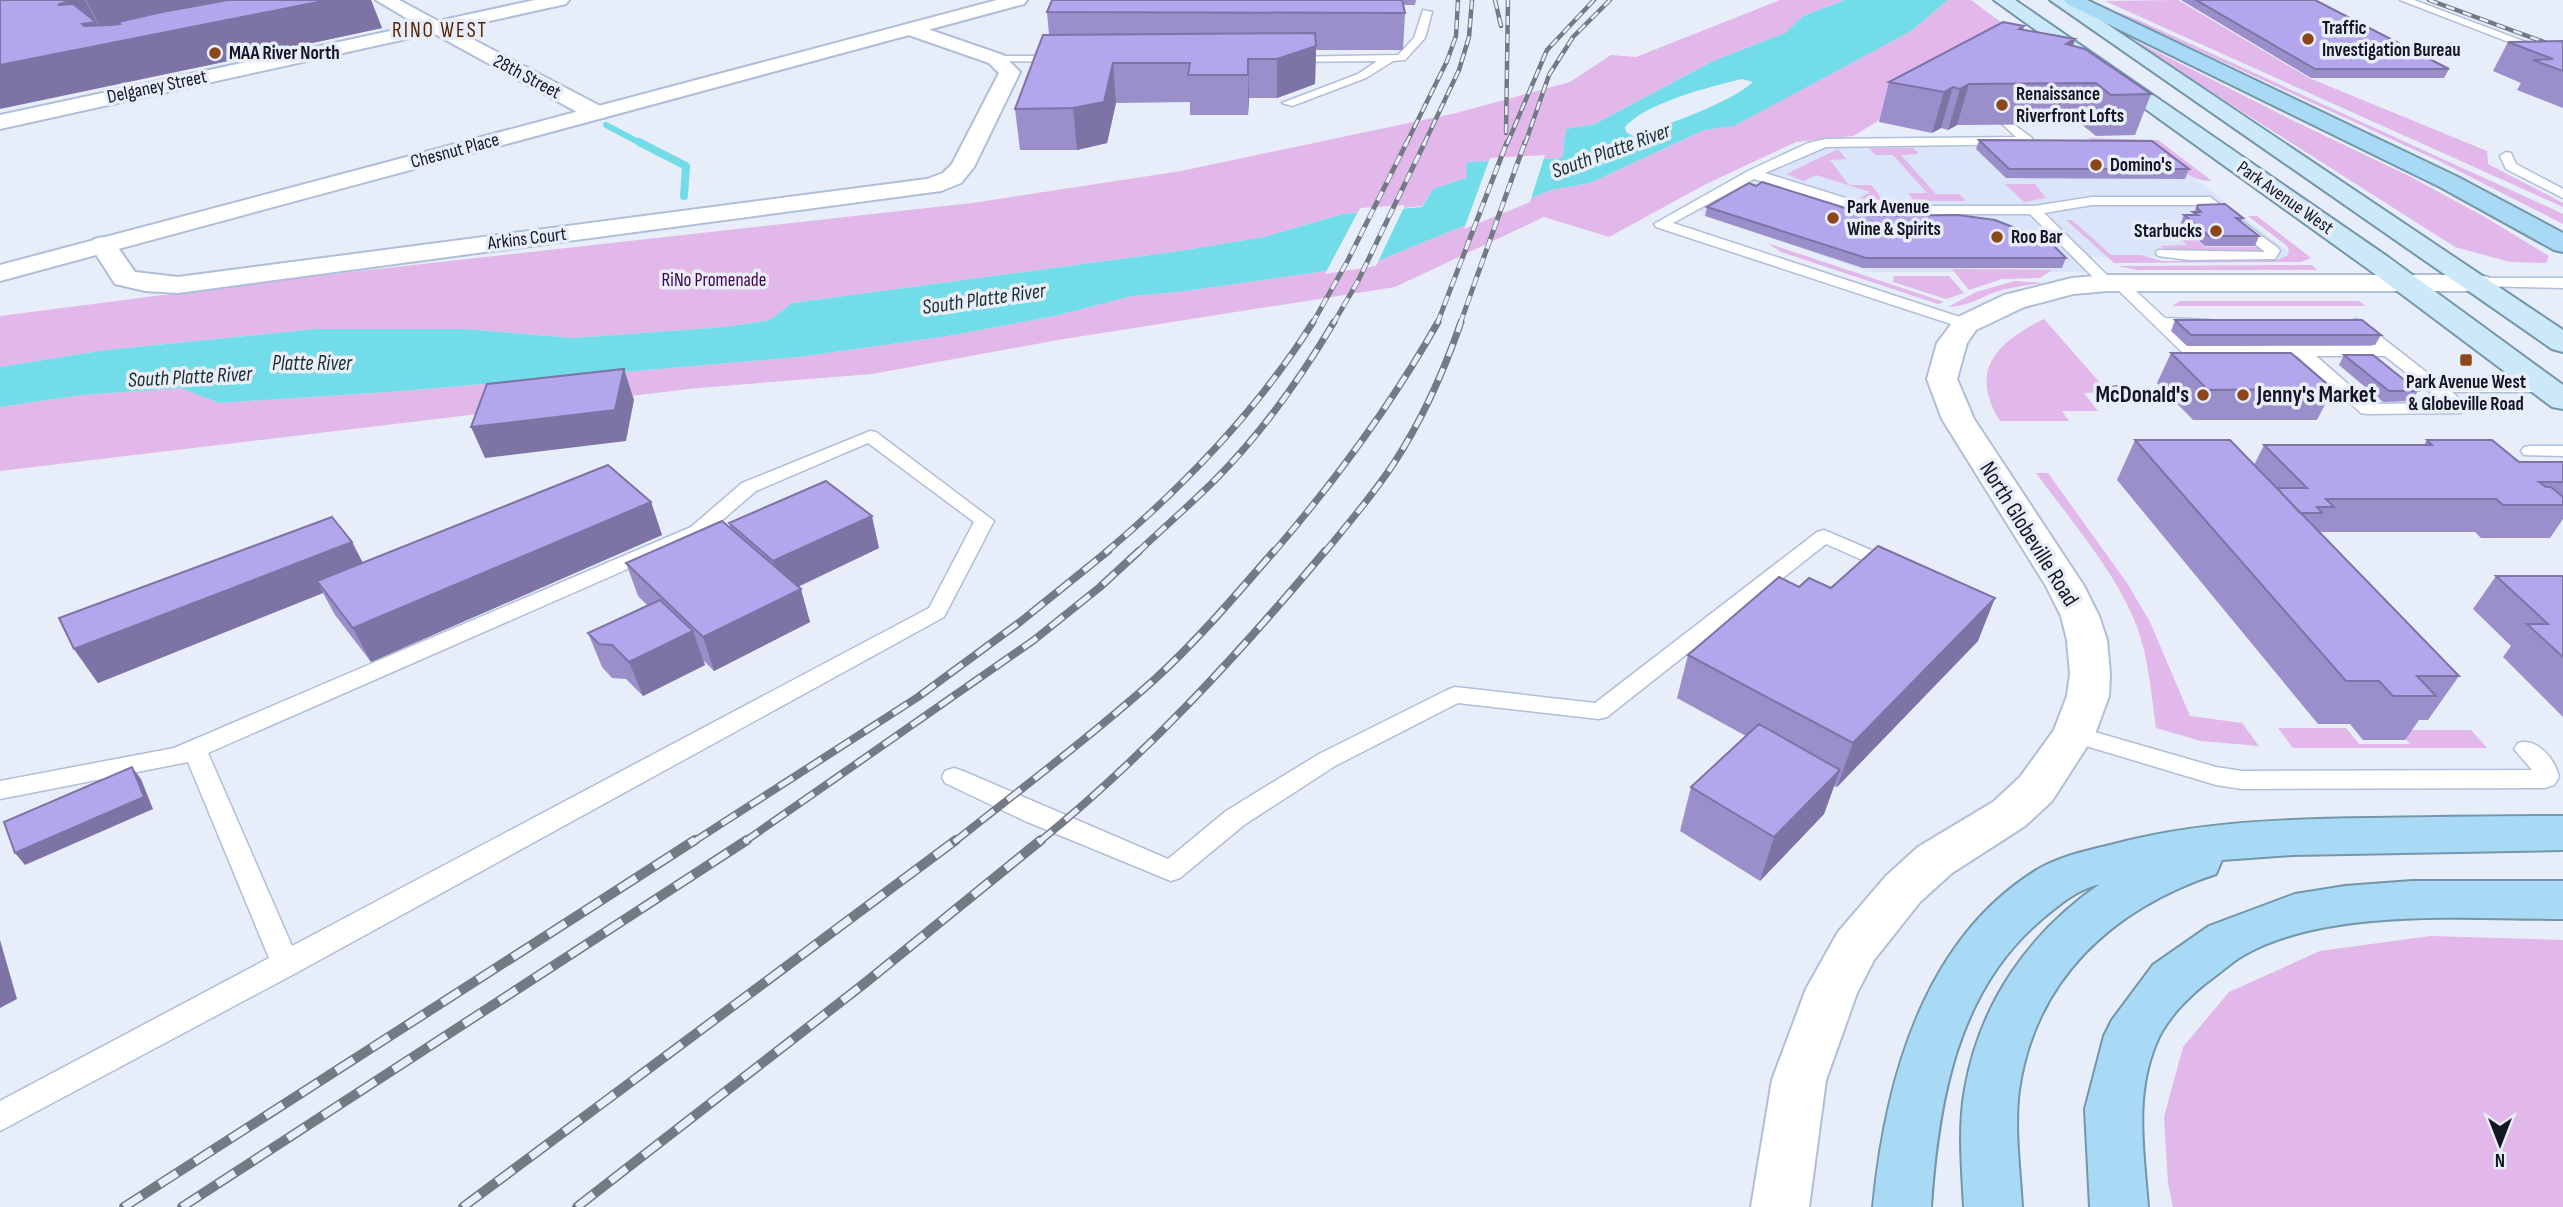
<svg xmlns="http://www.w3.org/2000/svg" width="2563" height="1207" font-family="'Sofia Sans Condensed',sans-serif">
<rect width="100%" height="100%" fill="#e8eef9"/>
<path fill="#dae5fa" d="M 1823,146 L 2155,147 L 2296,258 L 2072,257 L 2086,272 L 1868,272 L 1692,209 Z"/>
<path fill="#e2b7ea" d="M 1780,0 L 1845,0 L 1803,16 L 1785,33 L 1713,61 L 1595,124 L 1566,129 L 1562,158 L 1467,162 L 1467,178 L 1433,189 L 1422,206 L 1343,214 L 1264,237 L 1180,251 L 792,303 L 770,320 L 725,327 L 573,338 L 466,329 L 315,329 L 106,350 L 0,367 L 0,316 L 279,280 L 972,203 L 1181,171 L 1456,113 L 1570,82 L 1611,55 L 1636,57 Z
M 1948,0 L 1971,0 L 2017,34 L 1953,76 L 1853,136 L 1796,142 L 1706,184 L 1609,237 L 1544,217 L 1395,287 L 1058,340 L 872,374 L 698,388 L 0,471 L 0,407 L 82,395 L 181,388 L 219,403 L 390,392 L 799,357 L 948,336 L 1055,316 L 1132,296 L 1179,292 L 1368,265 L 1551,190 L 1590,183 L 1704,130 L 1735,125 L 1911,31 Z
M 2178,0 L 2309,78 L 2487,151 L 2488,164 L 2563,203 L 2563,207 L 2105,1 Z
M 2101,6 L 2136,19 L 2546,206 L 2563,214 L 2563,224 L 2439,161 Z
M 2112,29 L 2294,121 L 2409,176 L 2483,216 L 2549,256 L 2546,263 L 2510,262 L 2455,247 Z
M 2088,138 L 2158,140 L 2212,181 C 2179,181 2174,153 2151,147 C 2128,141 2110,154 2088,138 Z
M 1869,148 L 1913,148 L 1919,154 L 1901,155 L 1936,194 L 1959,194 L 1966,201 L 1914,201 L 1908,193 L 1927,193 L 1893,155 L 1875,155 Z
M 1838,149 L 1846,159 L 1830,160 L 1849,185 L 1871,185 L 1884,201 L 1860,198 L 1870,192 L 1816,175 L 1804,181 L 1786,174 Z
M 2005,184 L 2035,184 L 2046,198 L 2024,202 Z
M 2248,216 L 2257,216 L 2311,258 L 2301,262 L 2114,263 L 2066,220 L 2072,220 L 2111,255 L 2141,255 L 2162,261 L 2276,260 L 2287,256 L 2289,251 L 2287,246 Z
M 2164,225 L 2178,225 L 2205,247 L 2262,247 L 2266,250 L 2261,253 L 2186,253 L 2163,248 L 2160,246 L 2187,245 Z
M 1767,243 L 1944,302 L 1938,304 L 1781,252 Z
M 2312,265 L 2317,270 L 2137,270 L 2117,266 Z
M 1952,269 L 2052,270 L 2040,278 L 2002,279 L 1969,290 Z
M 1894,276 L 1949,276 L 1964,293 L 1946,299 L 1893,282 Z
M 2015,281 L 2045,283 C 2028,285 2012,287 1995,292 C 1977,299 1969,306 1948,307 L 1976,292 Z
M 2180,301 L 2359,301 L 2365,306 L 2172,306 Z
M 2044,319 L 2108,392 L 2084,393 L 2098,411 L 2062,411 L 2069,421 L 2000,421 C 1968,370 1997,342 2044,319 Z
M 2036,473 L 2048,473 L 2127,583 L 2150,622 L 2190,716 L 2242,723 L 2259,746 L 2201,741 L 2156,728 C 2151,691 2148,651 2133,617 C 2111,566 2068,517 2036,473 Z
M 2278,728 L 2346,728 L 2359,744 L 2410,744 L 2398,730 L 2471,730 L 2487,748 L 2293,748 Z
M 2430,936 L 2563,940 L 2563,1207 L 2173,1207 L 2168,1183 L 2164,1117 L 2183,1047 L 2229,992 L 2320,951 Z"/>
<path fill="#72dde8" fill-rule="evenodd" d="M 1845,0 L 1948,0 L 1911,31 L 1734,126 L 1704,130 L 1590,183 L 1551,190 L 1368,265 L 1179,292 L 1132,296 L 1055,316 L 948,336 L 799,357 L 390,392 L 219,403 L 181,388 L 82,395 L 0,407 L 0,367 L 106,350 L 315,329 L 466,329 L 573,338 L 725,327 L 770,320 L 792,303 L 1180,251 L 1264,237 L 1343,214 L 1422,207 L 1433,189 L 1466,178 L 1467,162 L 1562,158 L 1566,129 L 1595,124 L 1713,61 L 1785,33 L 1803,16 ZM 1742,79 L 1753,82 C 1730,103 1664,126 1633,136 L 1626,132 L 1625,127 C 1647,102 1710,87 1742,79 Z"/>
<path fill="#e8eef9" d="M 1545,155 L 1530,202 L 1464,229 L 1490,158 Z
M 1405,205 L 1376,266 L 1325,274 L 1360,208 Z"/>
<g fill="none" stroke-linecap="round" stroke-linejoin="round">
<path stroke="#72dde8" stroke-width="6" d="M 606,125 L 642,144"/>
<path stroke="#72dde8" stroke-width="8" d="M 639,142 L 686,166 L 684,196"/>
<g stroke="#afbed9" stroke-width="3">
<path id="lane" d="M 2400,0 L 2414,0 L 2563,56 L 2563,63 Z
M 1423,10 L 1432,12 L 1425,38 L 1405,60 L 1393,61 L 1366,78 L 1292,106 L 1282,103 L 1358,74 L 1377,61 L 1287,62 L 1283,61 L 1283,57 L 1398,55 L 1414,38 Z
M 996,56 L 1062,56 L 1067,59 L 1062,62 L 992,61 L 992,57 Z
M 2008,120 L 2032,138 L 2032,144 L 1826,147 L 1765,173 L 1871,206 L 2034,206 L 2092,197 L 2210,197 L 2278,248 L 2280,251 L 2275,259 L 2189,260 L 2158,256 L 2156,253 L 2158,250 L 2265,252 L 2207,205 L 2092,205 L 2044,213 L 2113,281 L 2124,280 L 2165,318 L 2210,320 L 2212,323 L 2204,328 L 2175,328 L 2194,346 L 2373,346 L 2347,324 L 2355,319 L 2361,321 L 2439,382 L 2546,382 L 2555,387 L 2546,392 L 2452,392 L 2470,408 L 2461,413 L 2367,414 L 2361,413 L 2297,356 L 2184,354 L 2113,285 L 2102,286 L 2030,214 L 1870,214 L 1754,179 L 1673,223 L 1972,321 L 1974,324 L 1972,327 L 1966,329 L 1656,227 L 1654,224 L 1748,171 L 1808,143 L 1826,139 L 2016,137 L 2002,124 ZM 2316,356 L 2385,356 L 2444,403 L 2371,404 Z
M 2506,152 L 2511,153 L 2516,164 L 2563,189 L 2563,198 L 2506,169 L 2500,156 Z
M 2478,278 L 2563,278 L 2563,288 L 2473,286 L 2470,283 Z
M 870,431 L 876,432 L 994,521 L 944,617 L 296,973 L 0,1131 L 0,1101 L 269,958 L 188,762 L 0,799 L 0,781 L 174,748 L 691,527 L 742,483 ZM 868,443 L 974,522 L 929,608 L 292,946 L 208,753 L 705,535 L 756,491 Z
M 2530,446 L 2563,446 L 2563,456 L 2524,455 L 2521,451 L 2524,447 Z
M 1824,530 L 1899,562 L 1902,566 L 1899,570 L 1885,570 L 1826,544 L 1607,717 L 1599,719 L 1458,703 L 1335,766 L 1244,825 L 1180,878 L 1171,881 L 1025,821 L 945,783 L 942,777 L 945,771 L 954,768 L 963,771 L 1168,859 L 1226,811 L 1319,754 L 1447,690 L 1455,687 L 1595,703 L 1817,532 Z
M 2074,726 L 2216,767 L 2242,771 L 2532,770 L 2514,749 L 2518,743 C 2537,737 2555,759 2559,777 L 2554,785 L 2545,788 L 2242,789 L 2216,785 L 2066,740 L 2062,734 L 2066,728 Z"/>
</g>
<g stroke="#afbed9" stroke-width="4">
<path id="street" d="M 376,0 L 399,0 L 438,21 L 535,0 L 569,0 L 566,4 L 453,29 L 604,108 L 607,113 L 604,118 L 588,118 L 433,33 L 0,129 L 0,115 L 418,25 Z
M 910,23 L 1003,55 L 1020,72 L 974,167 L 961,183 L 941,191 L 178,293 L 145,291 L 115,284 L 90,245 L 94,239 L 103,237 L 112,239 L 135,272 L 178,277 L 927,179 L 943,173 L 952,164 L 999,73 L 989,63 L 903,33 L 900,29 Z"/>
</g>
<g stroke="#afbed9" stroke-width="4">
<path id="secondary" d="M 997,0 L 1027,0 L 1024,4 L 0,281 L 0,265 Z
M 2107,275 L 2478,275 L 2488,277 L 2492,283 L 2488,289 L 2478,291 L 2107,291 L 2073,294 L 2024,307 L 1976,330 L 1967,343 L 1957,379 L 1974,419 L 2084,586 L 2099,616 L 2107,640 L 2110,674 L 2109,696 L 2095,734 L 2052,801 L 2025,826 L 1952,873 L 1920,902 L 1874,960 L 1857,993 L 1826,1080 L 1809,1207 L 1751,1207 L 1772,1080 L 1806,989 L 1838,932 L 1886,876 L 1918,847 L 1993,802 L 2020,777 L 2054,730 L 2067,696 L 2070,674 L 2067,640 L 2061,616 L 2046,586 L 1942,419 L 1927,379 L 1937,343 L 1956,318 L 2004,295 L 2072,278 Z"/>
</g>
<g stroke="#7496ab" stroke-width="4">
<path id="primary" d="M 1994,0 L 2015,0 L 2388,257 L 2563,385 L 2563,409 L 2552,407 L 2368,269 Z
M 2050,0 L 2071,0 L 2563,330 L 2563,352 L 2552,349 Z"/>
</g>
<g stroke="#7496ab" stroke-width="4">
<path id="highway" d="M 2064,0 L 2087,0 L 2458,177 L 2563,233 L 2563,252 L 2554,250 L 2440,187 L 2067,4 Z
M 2563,816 L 2563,850 L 2293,855 L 2222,860 L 2216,874 C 2113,908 2035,979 2019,1090 C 2014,1128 2020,1169 2022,1207 L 1964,1207 C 1962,1168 1958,1127 1965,1089 C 1980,1003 2029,933 2100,884 C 2076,890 2060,904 2041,920 C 1957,991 1938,1102 1931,1207 L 1873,1207 C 1885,1083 1922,942 2035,871 C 2057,857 2085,851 2110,845 C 2196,822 2283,819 2372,818 C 2436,817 2499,816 2563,816 Z
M 2412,881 L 2563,881 L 2563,919 C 2468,919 2328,907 2244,955 C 2233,961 2224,970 2214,977 C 2192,993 2166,1018 2156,1044 C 2134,1096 2144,1153 2148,1207 L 2090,1207 L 2085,1109 L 2104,1036 L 2112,1020 L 2153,965 L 2209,926 L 2295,894 L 2345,886 Z"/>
</g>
<use href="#lane" fill="#fff" fill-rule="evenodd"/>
<use href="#street" fill="#fff" fill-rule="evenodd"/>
<use href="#secondary" fill="#fff" fill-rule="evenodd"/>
<use href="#primary" fill="#cbe9f9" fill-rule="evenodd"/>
<use href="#highway" fill="#a9daf5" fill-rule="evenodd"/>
<g stroke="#747a84" stroke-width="4.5">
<path id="rail-far4" d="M 1495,0 L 1501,26
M 2429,0 L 2563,49
M 1506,133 L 1508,0
M 1406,144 L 1447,61 L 1456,36 L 1458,0
M 1424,144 L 1459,70 L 1469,37 L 1472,0
M 1507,144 L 1547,50 L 1594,0
M 1525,144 L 1549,75 L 1573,37 L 1610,0"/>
</g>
<g stroke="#747a84" stroke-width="5">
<path id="rail-far3" d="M 1312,324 L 1347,262 L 1407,142
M 1333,324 L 1358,281 L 1425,142
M 1437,324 L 1507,142
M 1460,324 L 1525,142"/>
</g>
<g stroke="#747a84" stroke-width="7">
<path id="rail-far2" d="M 1105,553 C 1184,486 1258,410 1313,322
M 1137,553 C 1163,528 1190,505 1215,480 C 1262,433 1300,379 1334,322
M 1273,553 C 1334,482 1392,404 1438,322
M 1324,553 C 1348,524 1373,495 1394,463 C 1422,420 1444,371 1461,322"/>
</g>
<g stroke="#747a84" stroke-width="8">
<path id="rail-far1" d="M 693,842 L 918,697 L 1020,622 L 1108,551
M 744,842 L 1034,640 L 1100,587 L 1139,551
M 954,842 C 1021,789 1090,737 1154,680 C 1197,641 1236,595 1274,551
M 1039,842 C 1146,755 1237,656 1325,551"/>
</g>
<g stroke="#747a84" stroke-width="10">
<path id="rail" d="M 124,1207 L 695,840
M 182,1207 L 747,840
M 463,1207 L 956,840
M 577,1207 L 865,983 L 1041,840"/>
</g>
<use href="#rail-far4" stroke="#e8eef9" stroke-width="2.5" stroke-dasharray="9" stroke-linecap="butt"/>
<use href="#rail-far3" stroke="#e8eef9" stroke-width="3.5" stroke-dasharray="10" stroke-linecap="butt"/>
<use href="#rail-far2" stroke="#e8eef9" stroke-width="4.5" stroke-dasharray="13" stroke-linecap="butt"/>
<use href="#rail-far1" stroke="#e8eef9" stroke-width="5" stroke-dasharray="17" stroke-linecap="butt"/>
<use href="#rail" stroke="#e8eef9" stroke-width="7" stroke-dasharray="21" stroke-linecap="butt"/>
</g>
<path fill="#9a8fcb" d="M 0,0 L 371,0 L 382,28 L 200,67 Z
M 1052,0 L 1416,0 L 1415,5 L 1404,5 L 1405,13 L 1403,50 L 1316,50 L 1315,84 L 1277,98 L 1249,98 L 1248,115 L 1190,115 L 1190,102 L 1116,103 L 1107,143 L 1077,150 L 1020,150 L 1015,109 L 1049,35 L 1047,12 Z
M 2181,0 L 2315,0 L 2449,69 L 2444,78 L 2311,78 Z
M 2024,26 L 2023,30 L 2075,39 L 2073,46 L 2151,94 L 2135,135 L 2096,136 L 2081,124 L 1957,125 L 1948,130 L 1941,128 L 1932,133 L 1879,122 L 1889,82 Z
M 2563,41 L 2563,108 L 2517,90 L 2521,83 L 2493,71 L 2508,42 Z
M 1979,140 L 2189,169 L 2185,179 L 2006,178 L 1976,149 Z
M 2198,205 L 2243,218 L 2241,222 L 2259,236 L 2255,246 L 2205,246 L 2180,225 L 2184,215 L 2192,215 Z
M 1707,207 L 1870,216 L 2038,237 L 2066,258 L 2062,268 L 1863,268 L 1705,216 Z
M 2175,320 L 2381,335 L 2375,345 L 2187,346 L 2171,331 Z
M 2171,353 L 2333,389 L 2317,420 L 2193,420 L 2157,383 Z
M 2344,355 L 2418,391 L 2412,401 L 2383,402 L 2339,365 Z
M 2104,387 L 2127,394 L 2123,405 L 2106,405 L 2100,398 Z
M 2135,440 L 2254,465 L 2264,445 L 2424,445 L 2427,440 L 2519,462 L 2563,462 L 2563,519 L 2550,538 L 2481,538 L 2475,532 L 2320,532 L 2459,676 L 2428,720 L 2419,720 L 2405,740 L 2363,740 L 2350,724 L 2318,724 L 2117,480 Z
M 651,502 L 662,535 L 371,662 L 335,615 L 323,593 L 98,683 L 74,649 L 352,542 L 363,563 Z
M 729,523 L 879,548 L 798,587 L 810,622 L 714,671 L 703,660 L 705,665 L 643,696 L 626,679 L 612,678 L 602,667 L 588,633 L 647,605 L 638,596 L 626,563 L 731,529 Z
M 2496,576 L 2563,576 L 2563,717 L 2503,657 L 2511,646 L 2473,609 Z
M 1799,587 L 1831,588 L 1978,641 L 1837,787 L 1834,786 L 1824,814 L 1760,881 L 1680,831 L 1691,787 L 1746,736 L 1677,698 L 1688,655 Z"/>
<path fill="#7d74a5" d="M 71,0 L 85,0 L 108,44 L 328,0 L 371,0 L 382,28 L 200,67 L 0,109 L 0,65 L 58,5 Z
M 86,0 L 234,0 L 120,24 L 118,22 L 122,31 L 104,34 Z
M 2075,39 L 2062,78 L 2066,44 Z
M 1316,46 L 1315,84 L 1277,98 L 1277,59 Z
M 1248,59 L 1249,98 L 1248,115 Z
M 1113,63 L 1116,103 L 1107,143 L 1077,150 L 1073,108 Z
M 1969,84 L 1957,125 L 1948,130 L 1960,89 Z
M 1953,87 L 1941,128 L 1932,133 L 1944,92 Z
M 624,369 L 634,400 L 626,441 L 485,458 L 471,427 Z
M 651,502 L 662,535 L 371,662 L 353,628 Z
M 872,516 L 879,548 L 782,594 L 773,561 Z
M 352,542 L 369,575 L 317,581 L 323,593 L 98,683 L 74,649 Z
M 801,589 L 810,622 L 714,671 L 703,637 Z
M 1995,598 L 1978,641 L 1837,787 L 1853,743 Z
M 693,631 L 705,665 L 643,696 L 629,662 Z
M 132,767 L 141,779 L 153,809 L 25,865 L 15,853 Z
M 1840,770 L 1824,814 L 1760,881 L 1774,837 Z
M 0,940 L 17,999 L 0,1008 Z"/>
<path fill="#b3a6ec" stroke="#7d74a5" stroke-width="2" d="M 0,0 L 71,0 L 58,5 L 73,4 L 96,22 L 82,24 L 84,26 L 111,25 L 120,24 L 118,22 L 162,12 L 228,0 L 328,0 L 0,65 Z
M 1052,0 L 1402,0 L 1405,13 L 1047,12 Z
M 2196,0 L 2315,0 L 2449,69 L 2315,69 Z
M 2003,22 L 2024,26 L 2019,29 L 2075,39 L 2066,44 L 2085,49 L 2151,94 L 2111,95 L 2096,83 L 1969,84 L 1960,89 L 1953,87 L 1944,92 L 1889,82 Z
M 1315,33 L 1316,46 L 1277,59 L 1248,59 L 1248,75 L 1188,75 L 1190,63 L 1113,63 L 1104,102 L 1073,108 L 1015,109 L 1043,35 Z
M 2563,41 L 2563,71 L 2533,60 L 2553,59 L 2508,42 Z
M 1979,140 L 2152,141 L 2189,169 L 2009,169 Z
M 1762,182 L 1870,216 L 1958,215 L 1995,220 L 2038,237 L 2045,237 L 2066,258 L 1866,258 L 1707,207 L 1749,183 L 1756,186 Z
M 2225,204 L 2243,218 L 2236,218 L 2259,236 L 2209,236 L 2184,215 L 2198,215 L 2193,212 L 2201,212 L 2197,208 L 2198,205 Z
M 2175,320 L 2362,320 L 2381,335 L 2191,335 Z
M 2171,353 L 2291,353 L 2333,389 L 2208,390 Z
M 2344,355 L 2373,355 L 2418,391 L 2389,391 Z
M 624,369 L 615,410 L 471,427 L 487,384 Z
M 2120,386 L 2127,394 L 2111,394 L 2104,387 Z
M 2135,440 L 2230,440 L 2459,676 L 2417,676 L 2436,696 L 2393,696 L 2379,681 L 2346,681 Z
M 2427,440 L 2492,440 L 2519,462 L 2563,462 L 2563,482 L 2539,482 L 2546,487 L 2551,487 L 2563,497 L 2563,505 L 2503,505 L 2496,499 L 2326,499 L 2334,507 L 2317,507 L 2322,513 L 2300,513 L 2277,488 L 2307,488 L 2264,445 L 2432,445 Z
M 608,465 L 651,502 L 353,628 L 317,581 Z
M 826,481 L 872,516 L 773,561 L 729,523 Z
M 332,517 L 352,542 L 74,649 L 59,618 Z
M 722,521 L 801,589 L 703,637 L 626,563 Z
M 1878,546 L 1995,598 L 1853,743 L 1688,655 L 1779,577 L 1799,587 L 1809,578 L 1831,588 Z
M 2496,576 L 2563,576 L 2563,657 L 2527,624 L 2548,624 Z
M 660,600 L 693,631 L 629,662 L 612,645 L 599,644 L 588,633 Z
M 1759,724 L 1840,770 L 1774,837 L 1691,787 Z
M 132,767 L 144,797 L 15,853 L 4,822 Z"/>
<g fill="#8b471b" stroke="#e8eef9" stroke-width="2.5">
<circle cx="2308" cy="39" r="7"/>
<circle cx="215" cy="53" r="7"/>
<circle cx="2002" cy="105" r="7"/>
<circle cx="2096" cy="165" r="7"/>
<circle cx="1833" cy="218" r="7"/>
<circle cx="2216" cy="231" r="7"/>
<circle cx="1997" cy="237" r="7"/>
<rect x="2459" y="353" width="14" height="14" rx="3.5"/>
<circle cx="2203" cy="395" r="7"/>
<circle cx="2243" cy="395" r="7"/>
</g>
<g text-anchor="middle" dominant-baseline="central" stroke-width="7" stroke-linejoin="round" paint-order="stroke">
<g font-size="19" font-weight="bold" fill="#121721" stroke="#e8eef9" text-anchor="start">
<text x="2322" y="28">Traffic<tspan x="2322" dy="22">Investigation Bureau</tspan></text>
<text x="229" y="53">MAA River North</text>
<text x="2016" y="94">Renaissance<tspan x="2016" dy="22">Riverfront Lofts</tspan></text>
<text x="2110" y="165">Domino's</text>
<text x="1847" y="207">Park Avenue<tspan x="1847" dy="22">Wine &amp; Spirits</tspan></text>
<text x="2202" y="231" text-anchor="end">Starbucks</text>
<text x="2011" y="237">Roo Bar</text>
<text x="2466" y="382" text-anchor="middle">Park Avenue West<tspan x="2466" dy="22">&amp; Globeville Road</tspan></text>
</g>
<g font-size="19" fill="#121721" stroke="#e8eef9">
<text transform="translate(527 77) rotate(28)">28th Street</text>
<text transform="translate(157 87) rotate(-12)">Delganey Street</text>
<text transform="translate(455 151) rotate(-15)">Chesnut Place</text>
<text transform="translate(2285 198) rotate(35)">Park Avenue West</text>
<text transform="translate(527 239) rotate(-7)">Arkins Court</text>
</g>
<g font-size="19" fill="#44034e" stroke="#e8eef9">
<text x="714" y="280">RiNo Promenade</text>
</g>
<g font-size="21" letter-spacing="2" fill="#522404" stroke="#e8eef9">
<text x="440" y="30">RINO WEST</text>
</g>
<g font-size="21" font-style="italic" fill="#1a2e30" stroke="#e8eef9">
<text transform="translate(1611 151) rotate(-20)">South Platte River</text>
<text transform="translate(984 299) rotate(-8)">South Platte River</text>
<text x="312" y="363">Platte River</text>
<text transform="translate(190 377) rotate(-3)">South Platte River</text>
</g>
<g font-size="23" font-weight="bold" fill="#121721" stroke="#e8eef9" text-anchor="end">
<text x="2189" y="395">McDonald's</text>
<text x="2257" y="395" text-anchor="start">Jenny's Market</text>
</g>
<g font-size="23" fill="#121721" stroke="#e8eef9">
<text transform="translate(2029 534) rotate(58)">North Globeville Road</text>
</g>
</g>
<g transform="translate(2500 1144) rotate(180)" stroke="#e8eef9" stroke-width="5" paint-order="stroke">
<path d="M0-5L12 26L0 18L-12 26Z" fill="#121721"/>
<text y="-10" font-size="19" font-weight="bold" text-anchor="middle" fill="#121721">N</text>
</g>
</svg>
